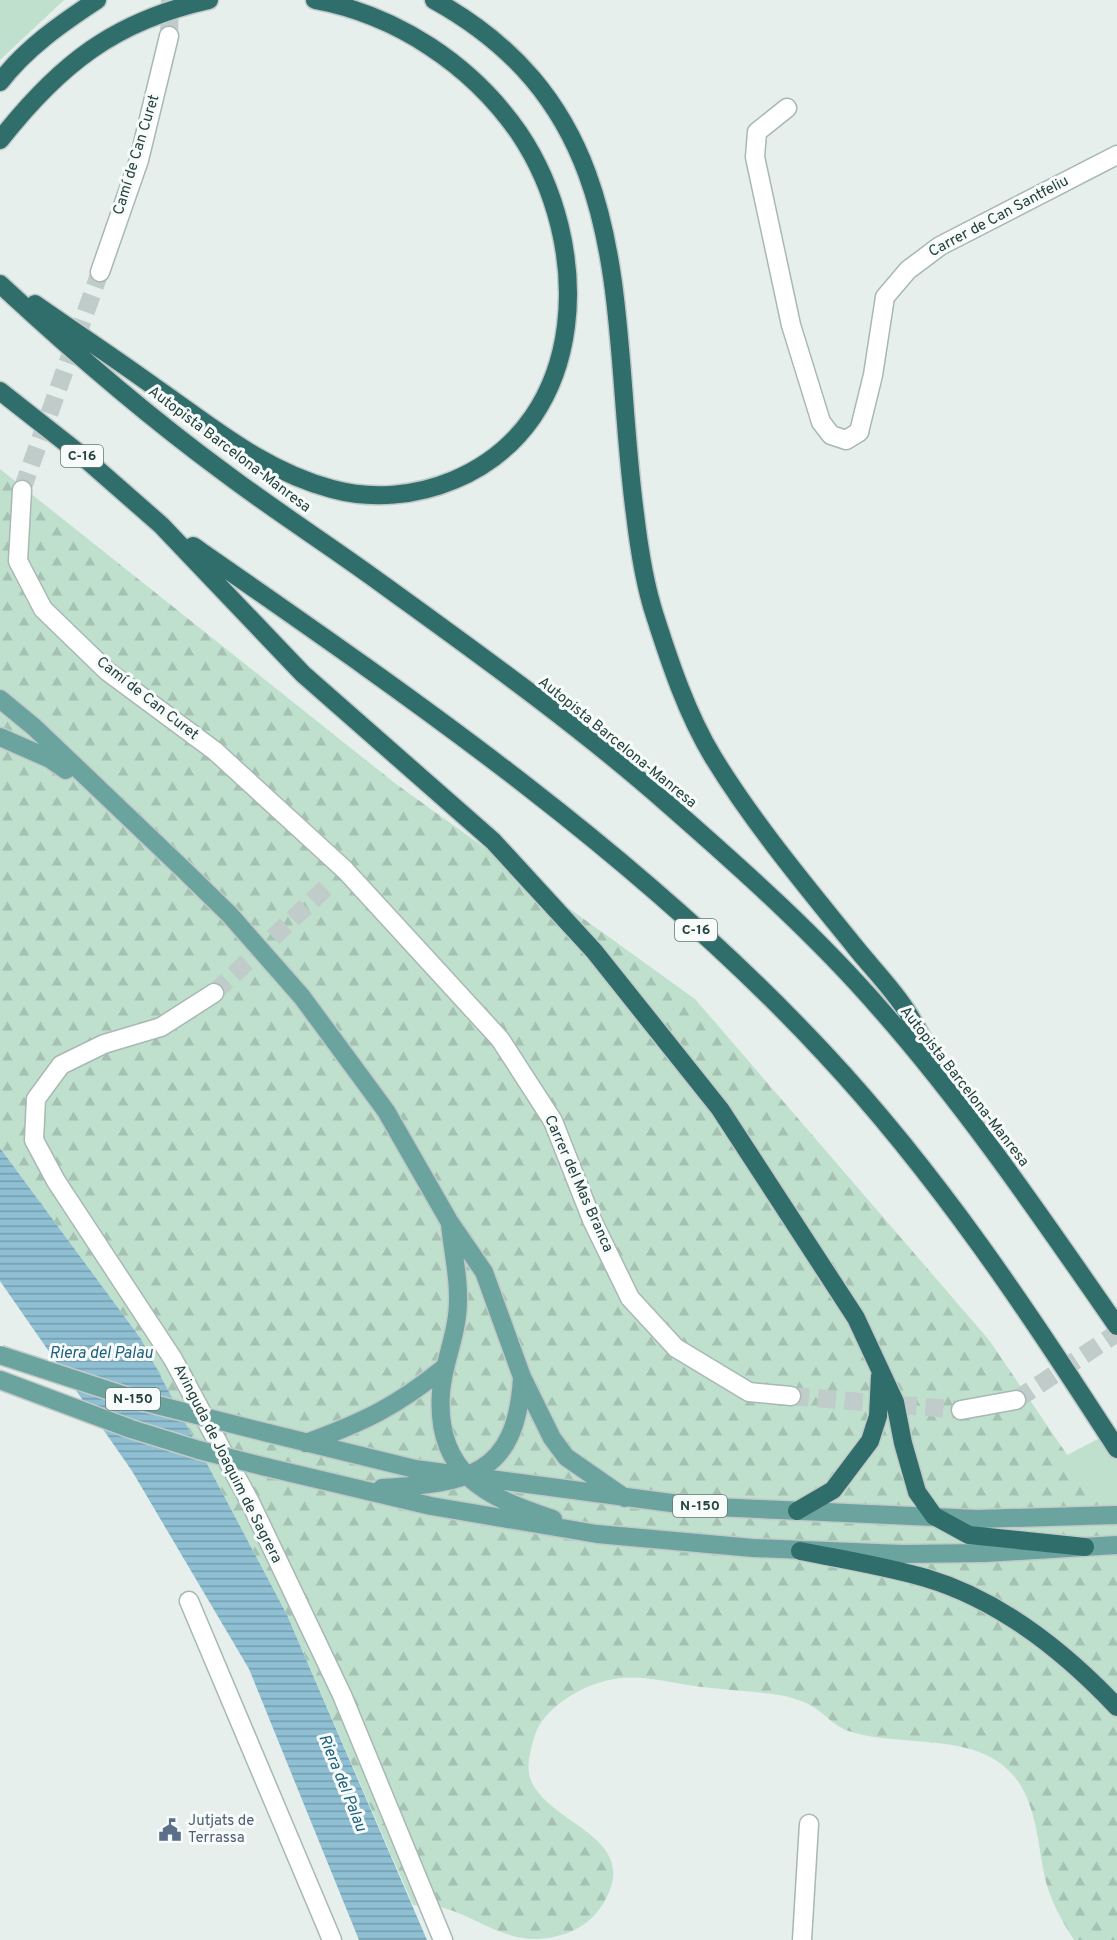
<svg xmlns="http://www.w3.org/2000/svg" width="1117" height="1940" font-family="Overpass,sans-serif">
<defs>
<pattern id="forest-firs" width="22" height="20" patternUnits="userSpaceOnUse" patternTransform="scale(1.5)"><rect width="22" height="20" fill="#bfe0cd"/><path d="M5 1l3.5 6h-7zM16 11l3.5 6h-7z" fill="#a4c1b1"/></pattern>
<pattern id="water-rules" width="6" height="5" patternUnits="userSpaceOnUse" patternTransform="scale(1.5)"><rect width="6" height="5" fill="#8fbfd3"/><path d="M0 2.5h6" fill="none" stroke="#759dad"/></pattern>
</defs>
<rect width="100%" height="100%" fill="#e6efec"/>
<path fill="#bfe0cd" d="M 0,0 L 64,0 L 0,60 Z
M 1117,1429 L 1117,1528 L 1067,1455 Z"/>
<path fill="url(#forest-firs)" d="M 0,469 L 396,784 L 695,999 L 989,1340 L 1117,1528 L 1117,1940 L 1074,1940 C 1062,1921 1050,1900 1045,1878 C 1039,1851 1038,1824 1027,1798 C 997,1726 911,1750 852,1732 C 833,1727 824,1711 806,1703 C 800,1700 792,1698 785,1696 C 755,1691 724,1690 694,1686 C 668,1682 641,1674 614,1679 C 583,1684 542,1708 534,1738 C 530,1752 525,1769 532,1783 C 555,1827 643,1838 603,1904 C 588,1928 565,1937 538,1939 C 502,1940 476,1917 444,1908 C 435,1906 423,1906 413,1905 L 287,1615 L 141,1339 L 0,1148 Z"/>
<path fill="url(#water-rules)" d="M 0,1148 L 141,1339 L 287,1615 L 427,1940 L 359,1940 L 249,1669 L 132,1471 L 0,1281 Z"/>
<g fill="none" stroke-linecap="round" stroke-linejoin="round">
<path stroke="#bfccc9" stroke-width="18" stroke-dasharray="18 9" stroke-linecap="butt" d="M 169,36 L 170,0
M 22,490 L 100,272
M 214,993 L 332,882
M 791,1396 L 961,1410
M 1016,1400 L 1117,1333"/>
<g stroke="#a8b8b4" stroke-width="21">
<path id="service" d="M 787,108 L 757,132 L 755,157 L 791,325 L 821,422 L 831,435 L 846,440 L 859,432"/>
</g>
<g stroke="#a8b8b4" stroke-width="21">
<path id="minor" d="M 100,272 L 139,160 L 169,36
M 859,432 L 873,375 L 885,297 L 908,270 L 940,246 L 1117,155
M 22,490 L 18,561 L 43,609 L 107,671 L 215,751 L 345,870 L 500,1039 L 553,1121 L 592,1220 L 630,1298 L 676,1348 L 749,1392 L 791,1396
M 214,993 L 161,1027 L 104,1044 L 61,1065 L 36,1099 L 34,1140 L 56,1181 L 173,1359 L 251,1504 L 342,1695 L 443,1940
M 961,1410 L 1016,1400
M 189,1601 L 332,1940
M 802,1940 L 809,1824"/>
</g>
<g stroke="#c2cac9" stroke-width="21">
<path id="primary" d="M 0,699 L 34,727 L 185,871 L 230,915 L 302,997 L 386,1111 L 449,1221 L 484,1272 L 522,1377 L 552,1438 L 566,1457 L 625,1498
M 0,737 L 50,759 L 66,770
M 450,1224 C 453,1254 461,1286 457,1316 C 454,1342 443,1366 441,1392 C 435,1473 485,1497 553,1519
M 0,1380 L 131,1429 L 199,1450
M 268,1433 L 415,1469 L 694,1506 L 977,1519 L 1117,1515
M 306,1443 C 364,1422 397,1406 445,1367
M 266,1467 L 431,1506 L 597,1534 L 753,1548 L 902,1554 L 985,1553 L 1117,1545
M 382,1488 C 467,1483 516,1477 522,1378"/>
</g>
<g stroke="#c2cac9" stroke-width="21">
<path id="motorway" d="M 434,0 C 642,115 608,313 635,514 C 639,548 644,583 655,616 C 670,663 687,714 713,757 C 754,824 806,886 856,948 C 872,968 892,988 906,1010 C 917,1027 926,1046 936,1063
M 0,82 C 26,48 62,23 97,0
M 0,140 C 59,65 114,21 209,0
M 0,284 C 72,351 146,415 225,473 C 278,513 335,549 389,589 C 484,658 582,728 670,806 C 743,870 818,937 881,1010 C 968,1109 1042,1218 1117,1326
M 35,304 C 75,332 116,359 156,388 C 212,427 264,471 332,489 C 372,500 416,496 454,480 C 592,422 593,243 519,133 C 472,65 397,15 315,0
M 0,391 L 80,454 L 161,525 L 303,674 L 493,841 L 594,951 L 720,1109 L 856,1318 L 895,1402 L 903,1443 L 917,1492 L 934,1516 L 969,1535 L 1085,1547
M 193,546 C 415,700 640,855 825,1054 C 937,1174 1029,1312 1117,1449
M 797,1511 L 833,1490 L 870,1441 L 878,1416 L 880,1376
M 800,1551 C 842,1559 885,1566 926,1578 C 1000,1600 1064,1651 1117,1707"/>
</g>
<use href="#service" stroke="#fff" stroke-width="18"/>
<use href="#minor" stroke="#fff" stroke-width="18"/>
<use href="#primary" stroke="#6ba49e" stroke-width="18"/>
<use href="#motorway" stroke="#306e6b" stroke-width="18"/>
<g stroke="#c2cac9" stroke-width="21" stroke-linecap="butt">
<path id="primary-bridge" d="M 0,1355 L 141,1401 L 268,1433
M 199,1450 L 266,1467"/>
</g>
<use href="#primary-bridge" stroke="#6ba49e" stroke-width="18"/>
</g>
<defs>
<g id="civic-bare" transform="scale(1.8)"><path d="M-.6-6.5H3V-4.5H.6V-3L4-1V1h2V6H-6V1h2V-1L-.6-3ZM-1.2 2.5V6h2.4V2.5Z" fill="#5c6f8a" stroke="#f7fbfa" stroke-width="2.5" paint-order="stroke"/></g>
</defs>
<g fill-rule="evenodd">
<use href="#civic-bare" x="170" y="1830"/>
</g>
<g text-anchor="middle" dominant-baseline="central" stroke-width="6" stroke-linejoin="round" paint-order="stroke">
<g fill="#f7fbfa" stroke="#637a76" stroke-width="1.5">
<rect x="61" y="445" width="42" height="22" rx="4.5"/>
<rect x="675" y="919" width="42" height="22" rx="4.5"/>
<rect x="106" y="1388" width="54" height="22" rx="4.5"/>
<rect x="673" y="1495" width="54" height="22" rx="4.5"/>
</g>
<g font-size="14" font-weight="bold" fill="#24423e">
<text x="82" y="456">C-16</text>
<text x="696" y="930">C-16</text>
<text x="133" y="1399">N-150</text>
<text x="700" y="1506">N-150</text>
</g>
<g font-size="15" fill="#24423e" stroke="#f7fbfa">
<text transform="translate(137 155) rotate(-73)">Camí de Can Curet</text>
<text transform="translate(999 217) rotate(-28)">Carrer de Can Santfeliu</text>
<text transform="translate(229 450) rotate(37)">Autopista Barcelona-Manresa</text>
<text transform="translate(147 699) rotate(38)">Camí de Can Curet</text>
<text transform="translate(617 743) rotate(39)">Autopista Barcelona-Manresa</text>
<text transform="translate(964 1087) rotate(52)">Autopista Barcelona-Manresa</text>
<text transform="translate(578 1184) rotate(66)">Carrer del Mas Branca</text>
<text transform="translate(227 1464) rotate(63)">Avinguda de Joaquim de Sagrera</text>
</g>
<g font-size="15" fill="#4e5e75" stroke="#f7fbfa" text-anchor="start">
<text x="188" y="1821">Jutjats de<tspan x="188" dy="17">Terrassa</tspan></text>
</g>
<g font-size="16" font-style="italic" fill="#1d607f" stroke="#f7fbfa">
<text x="101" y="1354">Riera del Palau</text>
<text transform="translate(342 1783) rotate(68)">Riera del Palau</text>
</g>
</g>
</svg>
